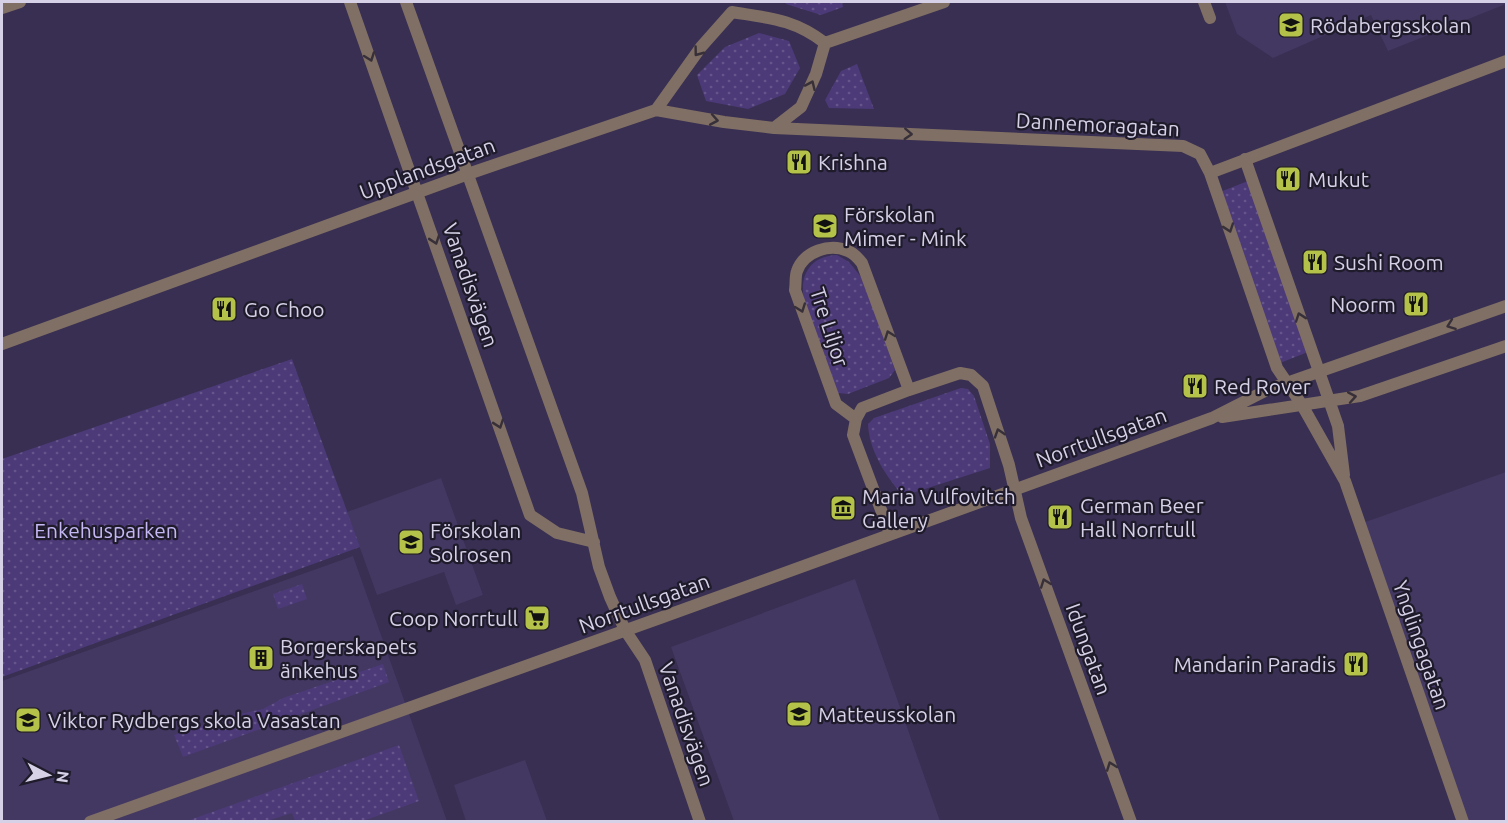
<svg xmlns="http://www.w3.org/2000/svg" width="1508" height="823" font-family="Ubuntu,sans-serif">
<defs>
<pattern id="grass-dots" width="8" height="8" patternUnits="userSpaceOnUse" patternTransform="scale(1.5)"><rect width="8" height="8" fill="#4c3978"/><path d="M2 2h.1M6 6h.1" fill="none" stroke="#65558b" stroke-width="1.8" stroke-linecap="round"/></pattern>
</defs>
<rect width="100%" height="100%" fill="#382f52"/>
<path fill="#433862" d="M 1225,2 L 1506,2 L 1506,4 L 1388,51 L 1371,15 L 1273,58 L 1237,34 Z
M 1506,472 L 1506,821 L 1464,821 L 1357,525 Z
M 441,478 L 483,595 L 456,605 L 444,572 L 377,595 L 347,512 Z
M 353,556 L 447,821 L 2,821 L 2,681 Z
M 855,579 L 940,821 L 734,821 L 671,647 Z
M 525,760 L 547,821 L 466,821 L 454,785 Z"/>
<path fill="url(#grass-dots)" d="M 785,2 L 842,2 L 843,7 L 821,15 L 786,4 Z
M 759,33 L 789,41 L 800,68 L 785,94 L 748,109 L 706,101 L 697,75 L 725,47 Z
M 857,64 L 874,109 L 829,108 L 825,100 L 841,71 Z
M 1248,181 L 1308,352 L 1280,363 L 1220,192 Z
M 837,255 L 849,262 L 862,278 L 895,370 L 889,378 L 848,394 L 838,393 C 832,375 825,357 819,340 C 814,327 806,313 804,300 C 799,274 811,256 837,255 Z
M 292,359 L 360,547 L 2,677 L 2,459 Z
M 961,388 L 968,389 L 974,396 L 990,444 L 990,468 L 903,496 C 886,476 869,451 868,424 L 874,418 Z
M 302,584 L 307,599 L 278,609 L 273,594 Z
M 383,664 L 389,682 L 183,757 L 174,735 L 226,717 L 263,709 L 283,698 Z
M 399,745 L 419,801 L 363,821 L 295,821 L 292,813 L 267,821 L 187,821 Z"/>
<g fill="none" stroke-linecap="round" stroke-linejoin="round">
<path stroke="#806f64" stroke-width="12" d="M 350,2 L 530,515 L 557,533 L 594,542
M 406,2 L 582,493 L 599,567 L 610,597 L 625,630 L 645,660 L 700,822
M 1204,2 L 1210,18
M 2,8 L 20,2
M 825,43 L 944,2
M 656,110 L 724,122 L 774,128 L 1183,146 L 1200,154 L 1210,173 L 1277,368 L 1302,405 L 1345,481 L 1463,822
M 1245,159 L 1338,426 L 1344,475
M 1210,173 L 1506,61
M 2,344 L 468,174 L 656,110 L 701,47 L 732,12 C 769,18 794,19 825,43 L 816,74 L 801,107 L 774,128
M 1222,417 L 1360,396 L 1506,346
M 856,419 L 836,404 L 795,290 C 796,284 795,276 797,271 C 804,251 830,243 848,251 C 854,253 858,258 862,263 L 909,390
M 890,534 L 853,435 L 856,419 L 862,408 L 909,390 L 960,373 L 971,375 L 983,386 L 1009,465 L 1021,518 L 1131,822
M 90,822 L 660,618 L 1212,418 L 1267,390 L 1506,306"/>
</g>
<defs><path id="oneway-chevron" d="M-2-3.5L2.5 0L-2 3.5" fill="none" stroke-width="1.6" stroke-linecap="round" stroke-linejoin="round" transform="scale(1.5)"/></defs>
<g stroke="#373039">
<use href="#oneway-chevron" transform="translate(698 52) rotate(127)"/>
<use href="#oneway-chevron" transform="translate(370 57) rotate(70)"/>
<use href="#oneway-chevron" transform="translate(811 85) rotate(-66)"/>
<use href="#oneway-chevron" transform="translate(714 120) rotate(10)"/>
<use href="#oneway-chevron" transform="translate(908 134) rotate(3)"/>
<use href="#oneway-chevron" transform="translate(1229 228) rotate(71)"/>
<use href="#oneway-chevron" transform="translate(435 240) rotate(71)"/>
<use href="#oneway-chevron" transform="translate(801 308) rotate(70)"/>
<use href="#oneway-chevron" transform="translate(1300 317) rotate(-109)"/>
<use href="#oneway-chevron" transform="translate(1451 325) rotate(160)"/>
<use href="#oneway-chevron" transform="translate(889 335) rotate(-110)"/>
<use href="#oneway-chevron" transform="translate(1352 397) rotate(-10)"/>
<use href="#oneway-chevron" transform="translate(499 424) rotate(71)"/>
<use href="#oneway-chevron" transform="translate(999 433) rotate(-108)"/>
<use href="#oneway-chevron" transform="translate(1045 583) rotate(-110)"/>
<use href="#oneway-chevron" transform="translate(1111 766) rotate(-110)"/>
</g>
<defs>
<g id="school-square" transform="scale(1.35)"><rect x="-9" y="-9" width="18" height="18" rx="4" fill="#b5c249" stroke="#1f1b2b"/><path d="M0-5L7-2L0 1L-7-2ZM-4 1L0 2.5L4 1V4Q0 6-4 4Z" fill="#111"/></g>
<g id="restaurant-square" transform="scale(1.35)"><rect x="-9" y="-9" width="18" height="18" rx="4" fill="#b5c249" stroke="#1f1b2b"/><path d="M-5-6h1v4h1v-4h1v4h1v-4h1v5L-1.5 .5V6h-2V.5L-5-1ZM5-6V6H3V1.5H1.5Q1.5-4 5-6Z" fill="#111"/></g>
<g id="museum-square" transform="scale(1.35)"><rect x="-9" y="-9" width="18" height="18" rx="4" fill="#b5c249" stroke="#1f1b2b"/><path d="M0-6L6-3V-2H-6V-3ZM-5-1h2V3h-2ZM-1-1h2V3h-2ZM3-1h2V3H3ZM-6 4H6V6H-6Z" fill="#111"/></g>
<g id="supermarket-square" transform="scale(1.35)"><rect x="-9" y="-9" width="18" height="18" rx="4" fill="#b5c249" stroke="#1f1b2b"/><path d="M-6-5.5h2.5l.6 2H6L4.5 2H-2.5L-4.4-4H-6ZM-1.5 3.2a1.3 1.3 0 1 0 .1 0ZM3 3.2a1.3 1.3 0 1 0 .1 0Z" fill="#111"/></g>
<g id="building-square" transform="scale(1.35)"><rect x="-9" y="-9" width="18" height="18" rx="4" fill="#b5c249" stroke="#1f1b2b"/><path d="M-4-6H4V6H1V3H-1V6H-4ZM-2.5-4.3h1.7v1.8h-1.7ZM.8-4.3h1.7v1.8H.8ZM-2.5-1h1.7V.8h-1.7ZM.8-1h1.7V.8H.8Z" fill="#111"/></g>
</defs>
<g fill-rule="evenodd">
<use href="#school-square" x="1291" y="25"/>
<use href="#restaurant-square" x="799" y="162"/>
<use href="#restaurant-square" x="1288" y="179"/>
<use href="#school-square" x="825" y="226"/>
<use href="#restaurant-square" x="1315" y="262"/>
<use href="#restaurant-square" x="1416" y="304"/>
<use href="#restaurant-square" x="224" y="309"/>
<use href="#restaurant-square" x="1195" y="386"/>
<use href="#museum-square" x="843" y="508"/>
<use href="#restaurant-square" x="1060" y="517"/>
<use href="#school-square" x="411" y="542"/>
<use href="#supermarket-square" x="537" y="618"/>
<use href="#building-square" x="261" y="658"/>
<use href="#restaurant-square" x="1356" y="664"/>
<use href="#school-square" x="799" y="714"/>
<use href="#school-square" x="28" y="720"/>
</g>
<g text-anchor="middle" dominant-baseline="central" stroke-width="4.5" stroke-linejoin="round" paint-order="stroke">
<g font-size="21" fill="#d6d1e7" stroke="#1f1b2b" text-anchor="start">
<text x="1310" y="25">Rödabergsskolan</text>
<text x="818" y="162">Krishna</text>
<text x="1308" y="179">Mukut</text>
<text x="844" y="214">Förskolan<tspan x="844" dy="24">Mimer - Mink</tspan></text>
<text x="1334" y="262">Sushi Room</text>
<text x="1396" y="304" text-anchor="end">Noorm</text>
<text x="244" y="309">Go Choo</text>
<text x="1214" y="386">Red Rover</text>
<text x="862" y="496">Maria Vulfovitch<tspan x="862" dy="24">Gallery</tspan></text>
<text x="1080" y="505">German Beer<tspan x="1080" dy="24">Hall Norrtull</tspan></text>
<text x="430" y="530">Förskolan<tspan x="430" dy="24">Solrosen</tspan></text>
<text x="518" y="618" text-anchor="end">Coop Norrtull</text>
<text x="280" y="646">Borgerskapets<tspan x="280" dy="24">änkehus</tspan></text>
<text x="1336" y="664" text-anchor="end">Mandarin Paradis</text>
<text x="818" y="714">Matteusskolan</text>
<text x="48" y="720">Viktor Rydbergs skola Vasastan</text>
</g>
<g font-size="21" fill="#d6d1e7" stroke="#1f1b2b">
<text transform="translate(1098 124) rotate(3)">Dannemoragatan</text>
<text transform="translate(427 168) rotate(-20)">Upplandsgatan</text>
<text transform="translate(471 285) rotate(71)">Vanadisvägen</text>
<text transform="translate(830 327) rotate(72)">Tre Liljor</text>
<text transform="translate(1101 437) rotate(-20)">Norrtullsgatan</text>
<text transform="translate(644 603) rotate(-20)">Norrtullsgatan</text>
<text transform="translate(1422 645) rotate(71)">Ynglingagatan</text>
<text transform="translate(1089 649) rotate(70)">Idungatan</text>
<text transform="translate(687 724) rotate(71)">Vanadisvägen</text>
</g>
<g font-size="21" fill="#c5b8f4" stroke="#1f1b2b">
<text x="106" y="530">Enkehusparken</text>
</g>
</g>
<rect width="1508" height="823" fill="none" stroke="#d6d1e7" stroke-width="6"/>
<g transform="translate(48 775) rotate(97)" stroke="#1f1b2b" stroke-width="4.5" paint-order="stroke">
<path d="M0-4.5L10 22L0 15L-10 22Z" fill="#d6d1e7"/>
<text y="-9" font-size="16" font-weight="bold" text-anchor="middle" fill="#d6d1e7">N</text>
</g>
</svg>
